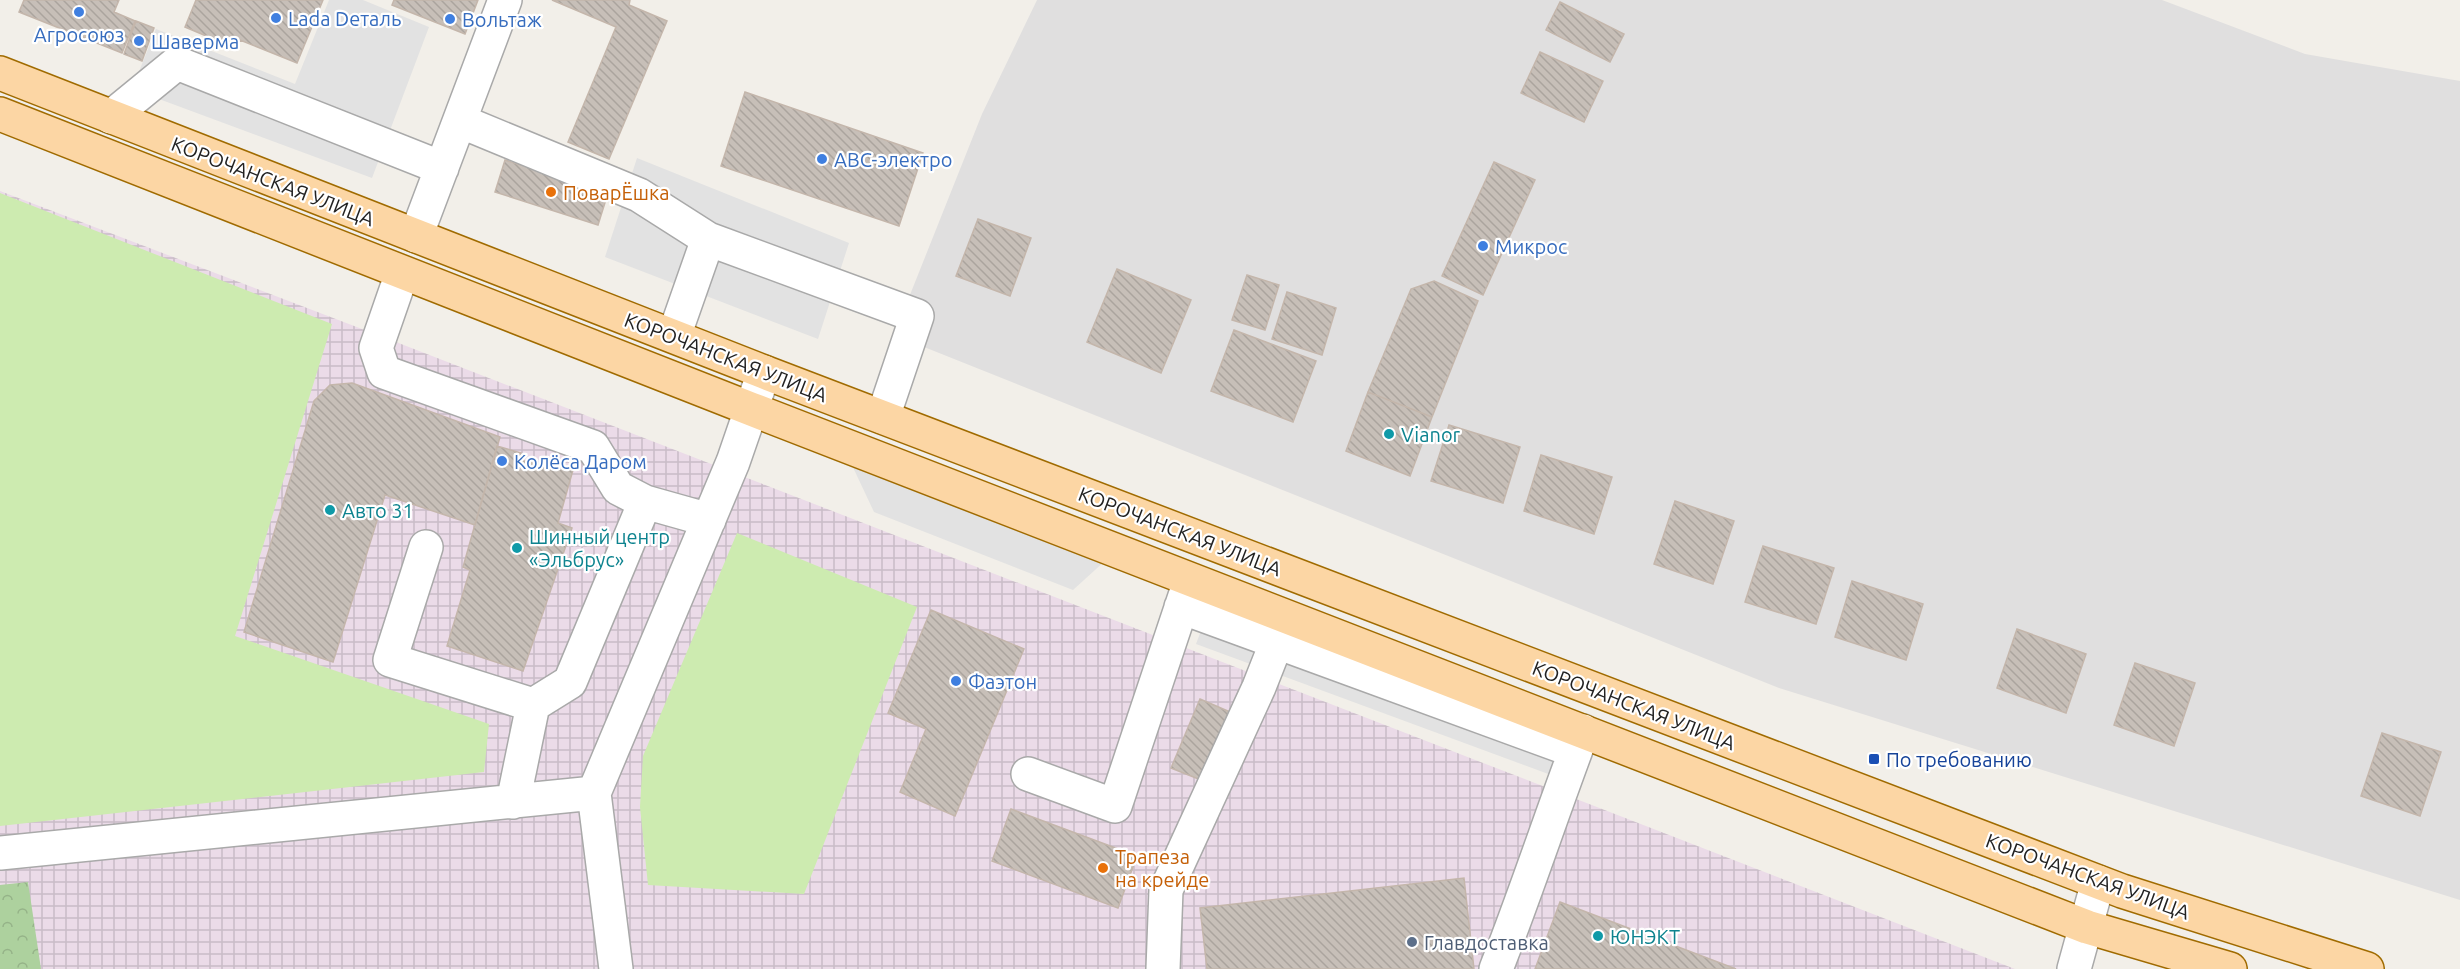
<svg xmlns="http://www.w3.org/2000/svg" width="2460" height="969" font-family="Ubuntu,sans-serif">
<defs>
<pattern id="industrial-grid" width="8" height="8" patternUnits="userSpaceOnUse" patternTransform="scale(1.5)"><rect width="8" height="8" fill="#ebdbe8"/><path d="M0 4h8M4 0v8" fill="none" stroke="#c9bcc7"/></pattern>
<pattern id="forest-crowns" width="20" height="18" patternUnits="userSpaceOnUse" patternTransform="scale(1.5)"><rect width="20" height="18" fill="#add19e"/><path d="M2 6a3 3 0 1 1 6 0M12 15a3 3 0 1 1 6 0" fill="none" stroke="#95b388"/></pattern>
<pattern id="building-back-hatch" width="6" height="6" patternUnits="userSpaceOnUse" patternTransform="scale(1.5)"><rect width="6" height="6" fill="#c7bfb8"/><path d="M-1 5l2 2M0 0l6 6M5-1l2 2" fill="none" stroke="#aba49e"/></pattern>
</defs>
<rect width="100%" height="100%" fill="#f2efe9"/>
<path fill="#e0dfdf" d="M 1037,0 L 2162,0 L 2305,54 L 2460,81 L 2460,900 L 1779,688 L 894,335 L 982,114 Z"/>
<path fill="url(#industrial-grid)" d="M 0,191 L 396,342 L 2015,969 L 0,969 Z"/>
<path fill="#cdebb0" d="M 0,193 L 332,324 L 235,636 L 489,724 L 484,772 L 0,826 Z
M 737,533 L 917,607 L 804,894 L 648,885 L 640,807 L 643,756 Z"/>
<path fill="url(#forest-crowns)" d="M 28,882 L 41,969 L 0,969 L 0,885 Z"/>
<path fill="#e2e2e2" d="M 329,0 L 363,0 L 429,27 L 372,178 L 132,89 L 156,29 L 295,84 Z
M 637,158 L 849,243 L 818,339 L 605,257 Z
M 842,444 L 1117,550 L 1073,590 L 874,512 Z
M 1213,599 L 1568,731 L 1551,775 L 1196,644 Z"/>
<path fill="url(#building-back-hatch)" stroke="#c4b6ab" stroke-width="1.5" d="M 24,0 L 119,0 L 114,12 L 135,21 L 122,53 L 19,12 Z
M 196,0 L 323,0 L 297,63 L 240,40 L 237,49 L 185,27 Z
M 394,0 L 478,0 L 465,34 L 392,5 Z
M 552,0 L 630,0 L 629,5 L 667,21 L 609,159 L 568,142 L 616,27 Z
M 1560,2 L 1624,34 L 1610,62 L 1546,30 Z
M 136,21 L 154,28 L 142,61 L 124,54 Z
M 1540,52 L 1603,81 L 1584,122 L 1521,93 Z
M 745,92 L 923,153 L 899,226 L 721,166 Z
M 505,160 L 608,193 L 598,225 L 495,192 Z
M 1494,162 L 1535,180 L 1483,295 L 1442,276 Z
M 978,219 L 1031,238 L 1010,296 L 956,276 Z
M 1117,269 L 1191,300 L 1161,373 L 1087,342 Z
M 1247,275 L 1279,285 L 1265,330 L 1232,320 Z
M 1434,281 L 1478,301 L 1432,417 L 1368,392 L 1411,289 Z
M 1287,292 L 1336,308 L 1322,355 L 1272,339 Z
M 1234,330 L 1316,361 L 1293,422 L 1211,391 Z
M 352,383 L 500,437 L 475,525 L 385,495 L 333,662 L 244,632 L 314,401 L 330,385 Z
M 1368,392 L 1432,417 L 1410,476 L 1346,451 Z
M 1449,425 L 1520,447 L 1503,503 L 1431,481 Z
M 497,446 L 521,453 L 519,461 L 535,461 L 548,470 L 552,462 L 573,470 L 558,523 L 572,528 L 523,671 L 447,646 L 470,570 L 463,567 Z
M 1541,455 L 1612,477 L 1594,534 L 1524,511 Z
M 1675,501 L 1734,521 L 1713,584 L 1654,564 Z
M 1763,546 L 1834,568 L 1816,624 L 1745,602 Z
M 1852,581 L 1923,604 L 1906,660 L 1835,637 Z
M 931,610 L 1024,649 L 955,816 L 900,792 L 926,729 L 888,713 Z
M 2017,629 L 2086,654 L 2066,713 L 1997,688 Z
M 2135,663 L 2195,683 L 2174,746 L 2114,725 Z
M 1200,699 L 1230,712 L 1201,780 L 1171,768 Z
M 2382,733 L 2441,752 L 2420,816 L 2361,796 Z
M 1011,809 L 1137,856 L 1118,908 L 992,861 Z
M 1464,878 L 1474,969 L 1207,969 L 1200,908 Z
M 1560,902 L 1736,969 L 1535,969 Z"/>
<g fill="none" stroke-linecap="round" stroke-linejoin="round">
<g stroke="#a9a9a9" stroke-width="36">
<path id="minor" d="M 111,117 L 177,63 L 442,168
M 460,121 L 639,195 L 708,239
M 416,236 L 505,0
M 402,273 L 376,348 L 384,372 L 593,447 L 618,488 L 645,502 L 570,682 L 533,705 L 390,660 L 426,547
M 674,336 L 708,239 L 917,316 L 883,417
M 645,502 L 709,520
M 1181,607 L 1575,751
M 1028,774 L 1115,806 L 1188,587
M 513,802 L 533,705
M 0,853 L 594,793
M 616,969 L 594,793 L 733,462 L 764,372
M 1163,969 L 1166,890 L 1259,687 L 1285,621
M 1496,969 C 1527,890 1553,810 1583,731
M 2074,969 L 2098,882"/>
</g>
<g stroke="#a06b00" stroke-width="36">
<path id="major" d="M 0,73 L 764,372 L 2122,891 L 2367,969
M 0,114 L 751,409 L 2087,927 L 2230,969"/>
</g>
<use href="#minor" stroke="#fff" stroke-width="33"/>
<use href="#major" stroke="#fcd6a4" stroke-width="33"/>
</g>
<g fill="#3f7fe0" stroke="#fff" stroke-width="2">
<circle cx="79" cy="12" r="6"/>
<circle cx="276" cy="18" r="6"/>
<circle cx="450" cy="19" r="6"/>
<circle cx="139" cy="41" r="6"/>
<circle cx="822" cy="159" r="6"/>
<circle cx="1483" cy="246" r="6"/>
<circle cx="502" cy="461" r="6"/>
<circle cx="956" cy="681" r="6"/>
</g>
<g fill="#e8710a" stroke="#fff" stroke-width="2">
<circle cx="551" cy="192" r="6"/>
<circle cx="1103" cy="868" r="6"/>
</g>
<g fill="#0f9aa8" stroke="#fff" stroke-width="2">
<circle cx="1389" cy="434" r="6"/>
<circle cx="330" cy="510" r="6"/>
<circle cx="517" cy="548" r="6"/>
<circle cx="1598" cy="936" r="6"/>
</g>
<rect fill="#1a4fb4" stroke="#fff" stroke-width="2" x="1868" y="753" width="12" height="12" rx="3"/>
<circle fill="#5c6f8a" stroke="#fff" stroke-width="2" cx="1412" cy="942" r="6"/>
<g text-anchor="middle" dominant-baseline="central" stroke-width="4.5" stroke-linejoin="round" paint-order="stroke">
<g font-size="20" fill="#366cbe" stroke="#fff" text-anchor="start">
<text x="288" y="18">Lada Dеталь</text>
<text x="462" y="19">Вольтаж</text>
<text x="79" y="34" text-anchor="middle">Агросоюз</text>
<text x="151" y="41">Шаверма</text>
<text x="834" y="159">АВС-электро</text>
<text x="1495" y="246">Микрос</text>
<text x="514" y="461">Колёса Даром</text>
<text x="968" y="681">Фаэтон</text>
</g>
<g font-size="20" fill="#222" stroke="#fff">
<text transform="translate(273 181) rotate(21)">КОРОЧАНСКАЯ УЛИЦА</text>
<text transform="translate(726 357) rotate(21)">КОРОЧАНСКАЯ УЛИЦА</text>
<text transform="translate(1180 531) rotate(21)">КОРОЧАНСКАЯ УЛИЦА</text>
<text transform="translate(1634 705) rotate(21)">КОРОЧАНСКАЯ УЛИЦА</text>
<text transform="translate(2088 876) rotate(20)">КОРОЧАНСКАЯ УЛИЦА</text>
</g>
<g font-size="20" fill="#c56008" stroke="#fff" text-anchor="start">
<text x="563" y="192">ПоварЁшка</text>
<text x="1115" y="856">Трапеза<tspan x="1115" dy="23">на крейде</tspan></text>
</g>
<g font-size="20" fill="#0d838f" stroke="#fff" text-anchor="start">
<text x="1401" y="434">Vianor</text>
<text x="342" y="510">Авто 31</text>
<text x="529" y="536">Шинный центр<tspan x="529" dy="23">«Эльбрус»</tspan></text>
<text x="1610" y="936">ЮНЭКТ</text>
</g>
<g font-size="20" fill="#164399" stroke="#fff" text-anchor="start">
<text x="1886" y="759">По требованию</text>
</g>
<g font-size="20" fill="#4e5e75" stroke="#fff" text-anchor="start">
<text x="1424" y="942">Главдоставка</text>
</g>
</g>
</svg>
